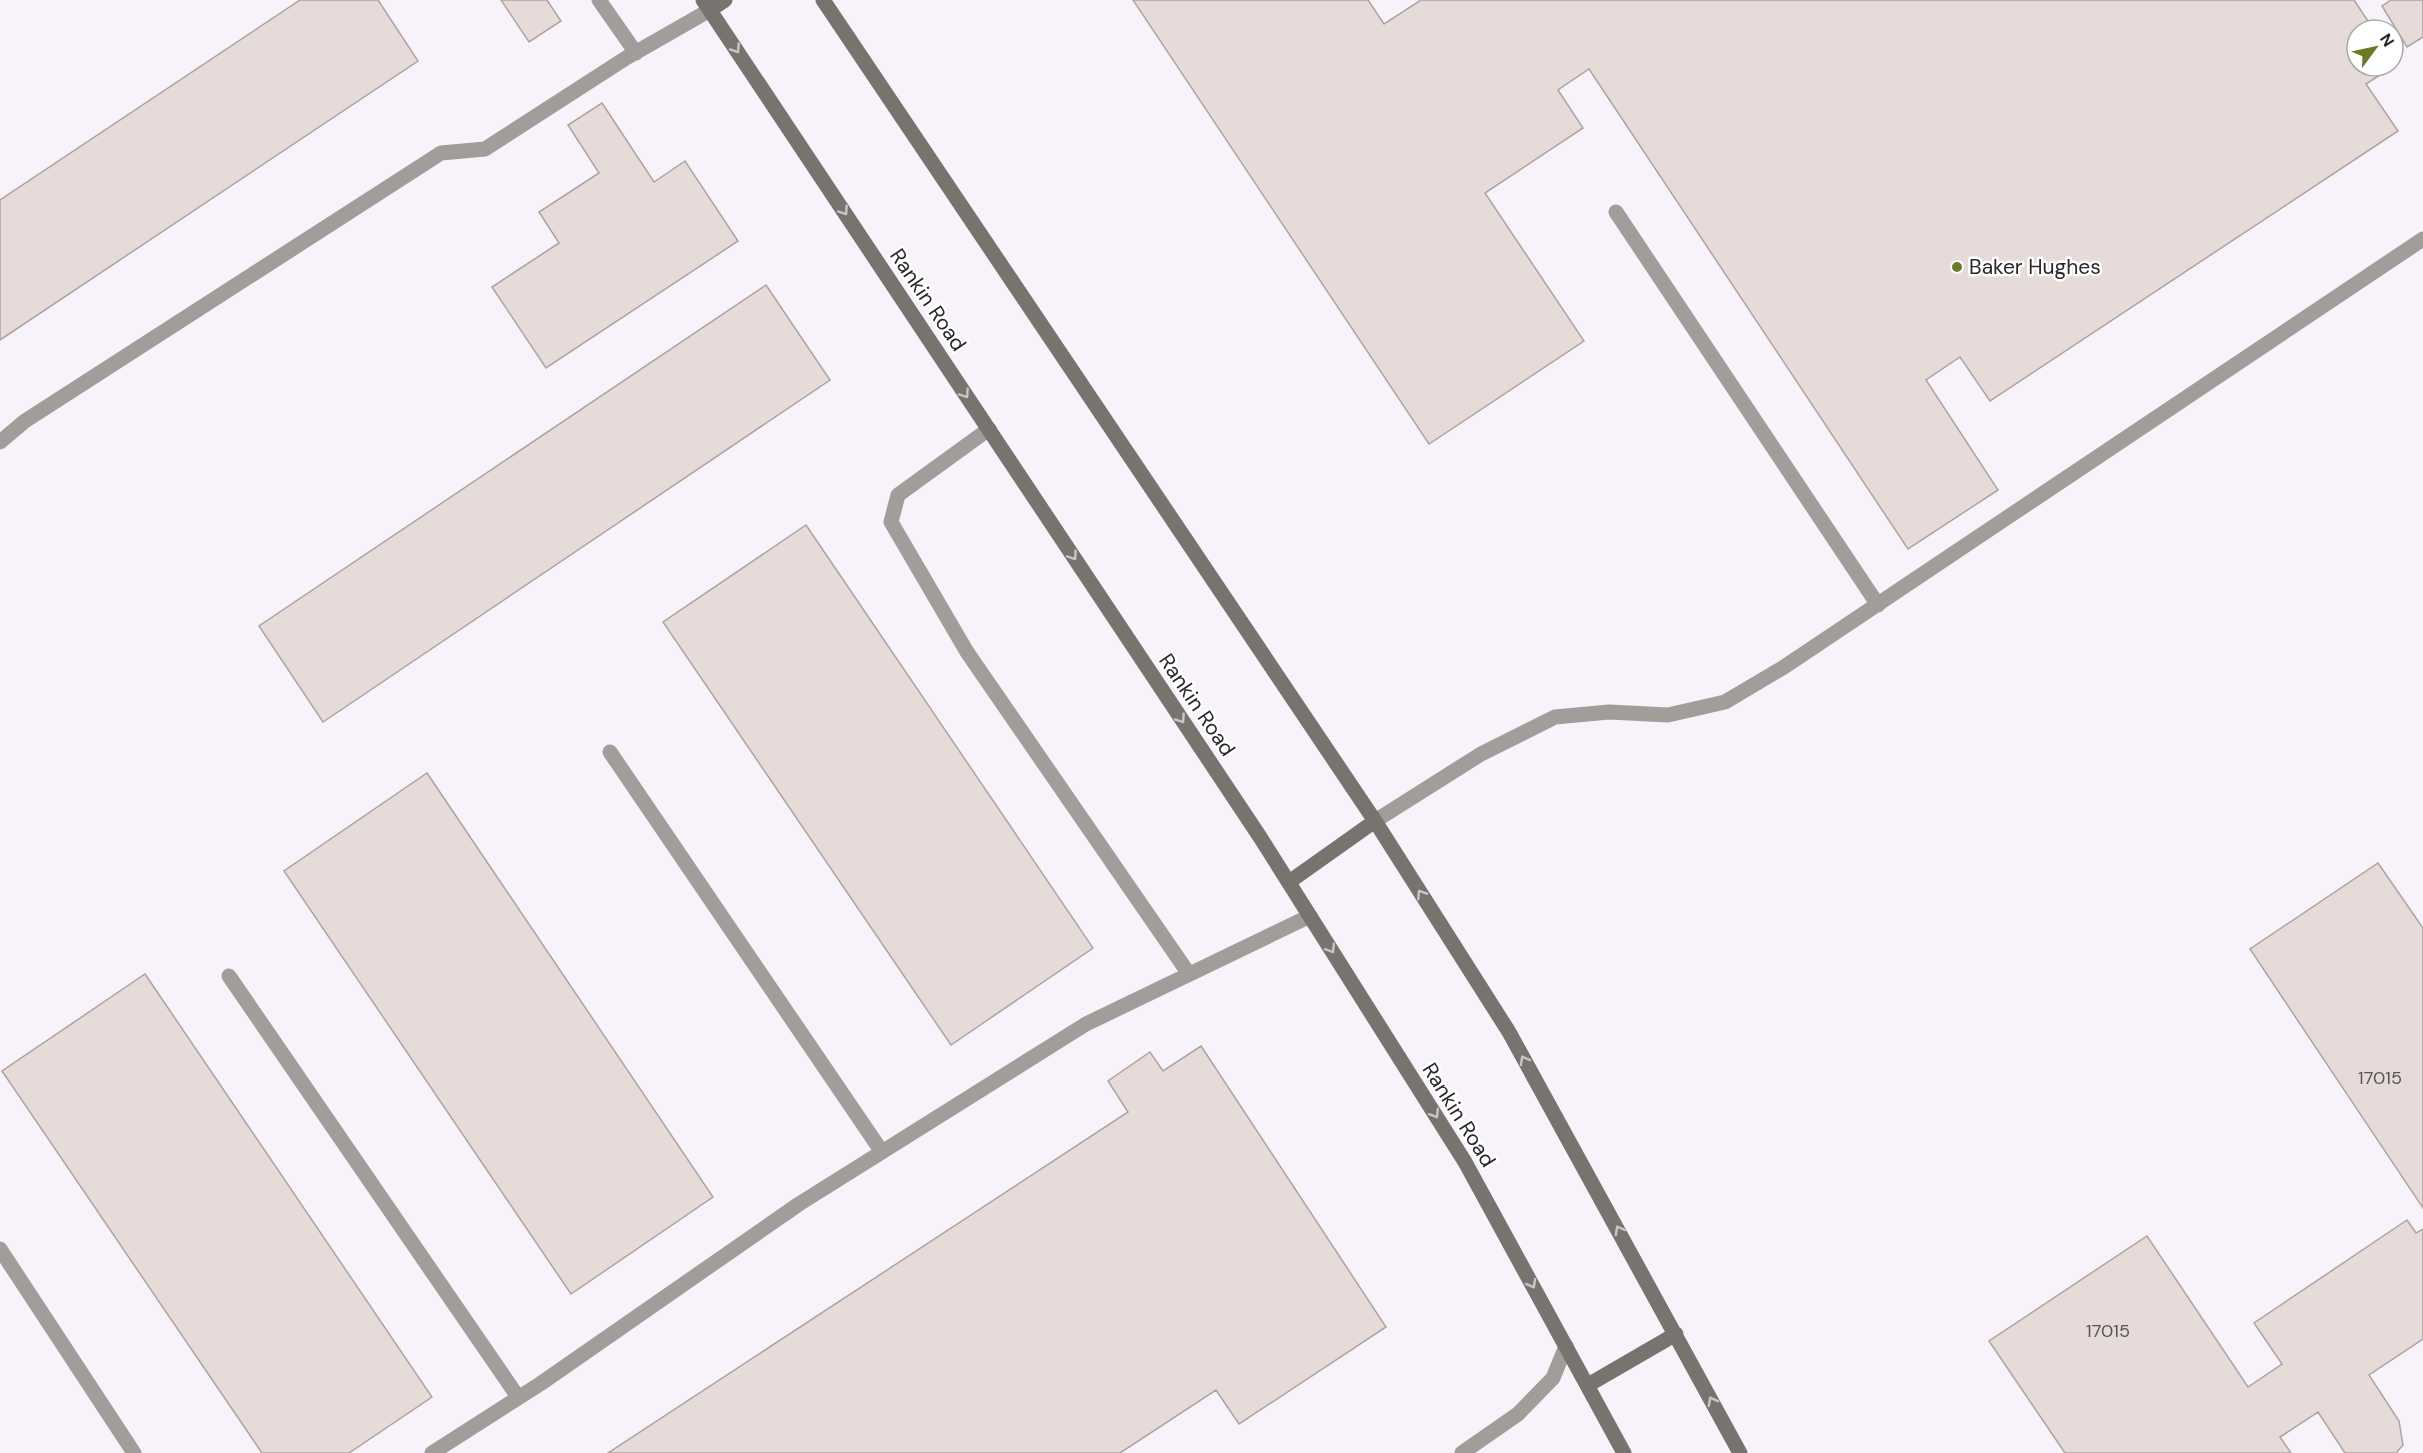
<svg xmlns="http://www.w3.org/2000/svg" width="2423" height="1453" font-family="'DM Sans',sans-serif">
<rect width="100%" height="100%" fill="#f8f3fb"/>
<path fill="#e6dbd9" stroke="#ada3a0" stroke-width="1.5" d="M 300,0 L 378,0 L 418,61 L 0,340 L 0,200 Z
M 501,0 L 547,0 L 561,21 L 529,42 Z
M 1133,0 L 1368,0 L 1384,24 L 1421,0 L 2354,0 L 2374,30 L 2357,30 L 2357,66 L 2393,66 L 2393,59 L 2397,64 L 2366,84 L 2398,131 L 1990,401 L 1960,357 L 1926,380 L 1998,490 L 1908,549 L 1589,69 L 1558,90 L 1583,128 L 1485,193 L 1584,341 L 1429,444 Z
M 2391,0 L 2423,0 L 2423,37 L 2407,47 L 2382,6 Z
M 602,103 L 654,182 L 685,161 L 738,241 L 546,368 L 492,287 L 559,243 L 539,212 L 599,173 L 568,125 Z
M 766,285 L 830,380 L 323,722 L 259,626 Z
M 806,525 L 1093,948 L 951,1045 L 663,622 Z
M 427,773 L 713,1197 L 571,1294 L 284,871 Z
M 2378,863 L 2423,928 L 2423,1208 L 2250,949 Z
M 145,974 L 432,1397 L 349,1453 L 262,1453 L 2,1071 Z
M 1201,1046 L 1386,1327 L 1239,1424 L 1216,1390 L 1120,1453 L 608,1453 L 1128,1112 L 1108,1081 L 1150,1052 L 1163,1071 Z
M 2407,1220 L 2416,1233 L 2423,1229 L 2423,1339 L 2369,1375 L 2399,1421 L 2403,1445 L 2396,1453 L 2345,1453 L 2318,1412 L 2280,1437 L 2291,1453 L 2065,1453 L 1989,1341 L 2147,1236 L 2248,1387 L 2282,1364 L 2254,1323 Z"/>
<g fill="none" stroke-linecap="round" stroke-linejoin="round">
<path stroke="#a09d9a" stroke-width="15" d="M 599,0 L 636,53
M 1616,212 L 1878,605
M 989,429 L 898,495 L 891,522 L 967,652 L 1189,974
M 0,442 L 25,421 L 441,153 L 485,149 L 626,58 L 710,10
M 610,752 L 882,1152
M 1375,821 L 1481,754 L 1555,717 L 1609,712 L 1668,715 L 1725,702 L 1784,667 L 2423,239
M 229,976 L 518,1397
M 0,1249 L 134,1453
M 432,1453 L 540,1384 L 799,1204 L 1086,1024 L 1310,916
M 1462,1453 L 1518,1414 L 1553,1378 L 1566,1346"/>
<path stroke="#78736f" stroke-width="15" d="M 703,0 L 1260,837 L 1465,1162 L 1624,1453
M 823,0 L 1375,821 L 1509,1032 L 1740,1453
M 710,10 L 725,0
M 1289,882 L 1375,821
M 1588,1385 L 1676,1334"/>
</g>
<defs><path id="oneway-chevron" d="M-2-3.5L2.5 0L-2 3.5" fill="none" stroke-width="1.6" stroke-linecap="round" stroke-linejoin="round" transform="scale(1.5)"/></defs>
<g stroke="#c9c7c5">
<use href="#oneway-chevron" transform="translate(736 49) rotate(56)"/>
<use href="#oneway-chevron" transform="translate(844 211) rotate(56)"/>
<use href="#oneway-chevron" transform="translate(965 394) rotate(56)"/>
<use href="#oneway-chevron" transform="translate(1073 556) rotate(56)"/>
<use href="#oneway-chevron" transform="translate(1181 719) rotate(56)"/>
<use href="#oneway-chevron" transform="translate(1421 894) rotate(-123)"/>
<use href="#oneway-chevron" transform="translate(1331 949) rotate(58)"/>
<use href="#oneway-chevron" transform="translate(1524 1060) rotate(-119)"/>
<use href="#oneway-chevron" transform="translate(1435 1114) rotate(58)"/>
<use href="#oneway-chevron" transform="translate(1619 1230) rotate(-119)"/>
<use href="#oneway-chevron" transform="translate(1532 1284) rotate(61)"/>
<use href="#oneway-chevron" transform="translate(1712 1401) rotate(-118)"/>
</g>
<circle fill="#6b7a28" stroke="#fff" stroke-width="2" cx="1957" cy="267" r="6"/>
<g text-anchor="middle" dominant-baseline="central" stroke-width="5" stroke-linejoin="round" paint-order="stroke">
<g font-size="18" fill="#585456">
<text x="2380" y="1078">17015</text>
<text x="2108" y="1331">17015</text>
</g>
<g font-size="21" fill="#29272a" stroke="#fff" text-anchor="start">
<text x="1969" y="267">Baker Hughes</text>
</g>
<g font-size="21" fill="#29272a" stroke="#fff">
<text transform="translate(928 300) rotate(56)">Rankin Road</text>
<text transform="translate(1197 705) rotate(56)">Rankin Road</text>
<text transform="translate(1459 1115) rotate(58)">Rankin Road</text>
</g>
</g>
<g transform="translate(2375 48) rotate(57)"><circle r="28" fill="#ffffff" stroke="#a9a9aa" stroke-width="1.5"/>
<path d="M0-4.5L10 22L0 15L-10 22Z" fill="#6b7a28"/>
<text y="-9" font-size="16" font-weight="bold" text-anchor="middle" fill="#29272a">N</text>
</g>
</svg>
